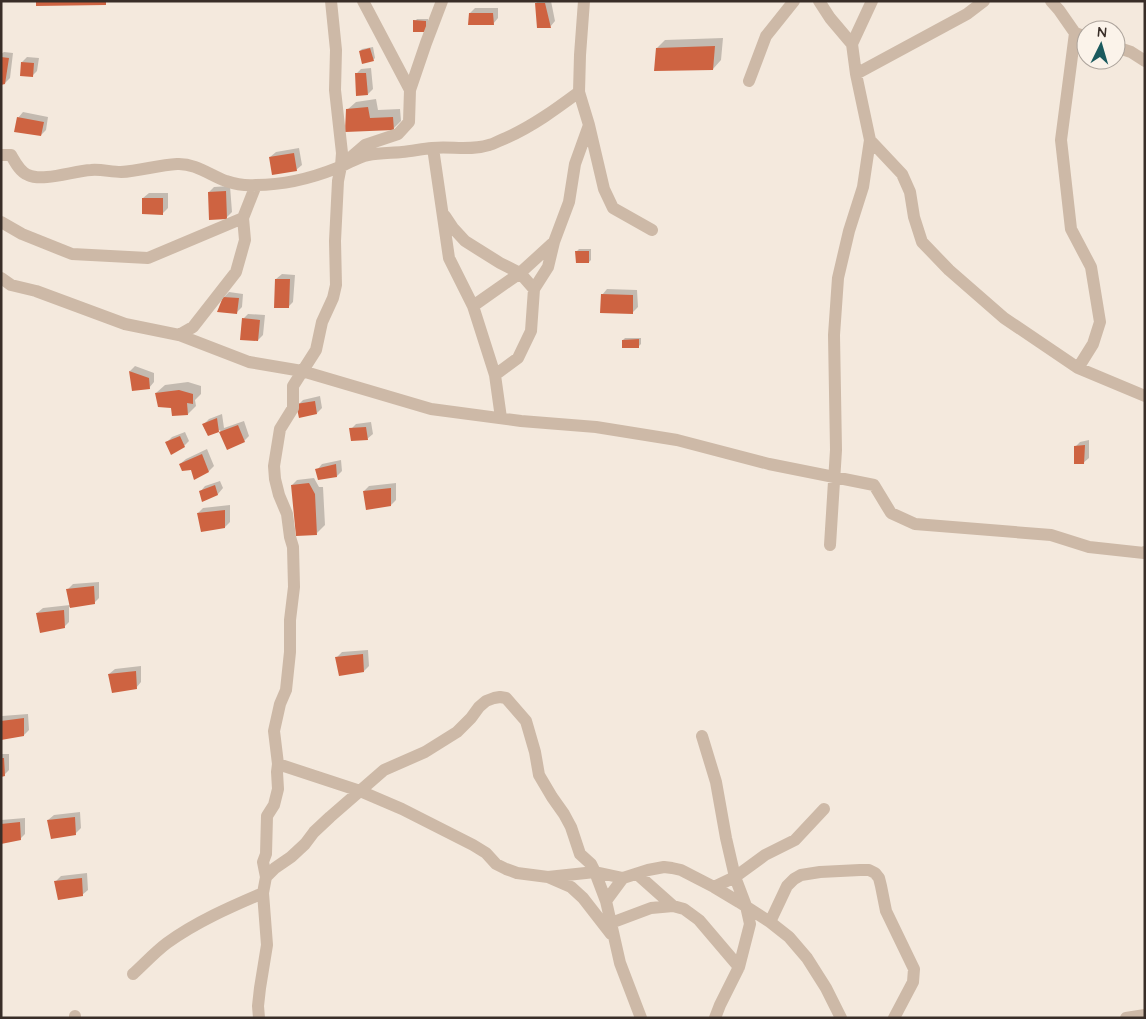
<svg xmlns="http://www.w3.org/2000/svg" width="1146" height="1019" font-family="Quicksand,sans-serif">
<rect width="100%" height="100%" fill="#f4e9dd"/>
<path fill="#0003" d="M 538,1 L 551,1 L 555,21 L 550,27 L 536,3 Z
M 475,8 L 498,8 L 498,18 L 493,24 L 470,13 Z
M 417,19 L 428,19 L 428,28 L 415,21 Z
M 723,38 L 721,60 L 713,69 L 657,48 L 665,40 Z
M 373,47 L 375,58 L 373,60 L 360,51 L 362,49 Z
M 4,52 L 13,53 L 10,78 L 5,83 L 1,84 L 1,54 Z
M 27,57 L 39,58 L 37,71 L 32,76 L 22,62 Z
M 371,68 L 373,89 L 368,94 L 356,74 L 361,69 Z
M 376,99 L 378,110 L 400,109 L 401,121 L 393,129 L 347,110 L 356,102 Z
M 23,112 L 48,117 L 46,130 L 41,135 L 18,118 Z
M 299,148 L 302,165 L 296,170 L 270,157 L 276,152 Z
M 230,186 L 232,212 L 226,218 L 209,192 L 214,187 Z
M 149,193 L 168,193 L 168,208 L 163,213 L 143,198 Z
M 579,249 L 591,249 L 591,260 L 589,262 L 577,251 Z
M 282,274 L 295,275 L 293,302 L 288,307 L 276,279 Z
M 607,289 L 637,290 L 638,307 L 633,312 L 602,295 Z
M 229,292 L 243,294 L 242,307 L 237,312 L 224,297 Z
M 248,314 L 265,315 L 263,335 L 258,340 L 243,319 Z
M 625,338 L 641,338 L 641,344 L 639,346 L 623,340 Z
M 135,366 L 154,373 L 154,382 L 149,388 L 133,390 L 130,371 Z
M 188,382 L 201,386 L 201,394 L 195,400 L 196,406 L 188,414 L 156,393 L 165,385 Z
M 320,396 L 322,408 L 317,413 L 298,405 L 303,400 Z
M 222,414 L 224,428 L 244,421 L 249,436 L 244,441 L 228,448 L 220,430 L 208,435 L 203,425 L 209,419 Z
M 371,422 L 373,434 L 367,439 L 351,429 L 356,424 Z
M 185,432 L 189,441 L 184,446 L 167,442 L 172,437 Z
M 1089,440 L 1089,458 L 1083,463 L 1075,447 L 1080,442 Z
M 207,449 L 214,466 L 209,471 L 192,469 L 180,464 L 186,459 Z
M 341,460 L 342,471 L 337,476 L 317,470 L 322,464 Z
M 314,478 L 319,487 L 323,487 L 325,525 L 317,533 L 292,485 L 297,480 Z
M 220,481 L 223,488 L 218,494 L 203,501 L 200,492 L 205,486 Z
M 396,483 L 396,500 L 391,505 L 364,491 L 369,486 Z
M 230,505 L 230,522 L 225,527 L 198,513 L 203,508 Z
M 99,582 L 99,598 L 94,603 L 69,607 L 69,622 L 64,627 L 37,613 L 43,608 L 70,605 L 67,590 L 73,584 Z
M 368,650 L 369,666 L 364,671 L 337,657 L 342,652 Z
M 141,666 L 141,682 L 136,688 L 109,674 L 115,669 Z
M 28,714 L 29,730 L 24,735 L 1,739 L 1,717 L 2,716 Z
M 1,754 L 9,754 L 9,770 L 4,775 L 1,776 Z
M 80,812 L 81,828 L 75,834 L 48,820 L 54,815 Z
M 25,818 L 25,834 L 20,839 L 1,842 L 1,820 Z
M 87,873 L 88,890 L 82,895 L 56,881 L 61,876 Z"/>
<path fill="#ce6341" d="M 36,1 L 106,1 L 106,5 L 36,6 Z
M 535,3 L 545,3 L 551,28 L 537,28 Z
M 469,13 L 493,13 L 494,25 L 468,25 Z
M 413,20 L 426,21 L 426,32 L 413,32 Z
M 715,46 L 713,70 L 654,71 L 656,48 Z
M 370,48 L 374,61 L 362,64 L 359,51 Z
M 1,57 L 9,58 L 5,84 L 1,85 Z
M 21,62 L 34,63 L 33,77 L 20,76 Z
M 355,73 L 366,73 L 368,95 L 356,96 Z
M 368,107 L 370,118 L 393,117 L 394,130 L 345,132 L 346,109 Z
M 17,117 L 44,122 L 41,136 L 14,132 Z
M 294,153 L 297,171 L 272,175 L 269,157 Z
M 226,191 L 227,219 L 209,220 L 208,192 Z
M 142,198 L 163,198 L 163,215 L 142,214 Z
M 575,251 L 589,251 L 589,263 L 576,263 Z
M 275,279 L 290,279 L 289,308 L 274,308 Z
M 601,294 L 633,295 L 633,314 L 600,313 Z
M 223,297 L 239,298 L 237,314 L 217,312 Z
M 242,318 L 260,320 L 258,341 L 240,340 Z
M 639,339 L 639,348 L 622,348 L 622,340 Z
M 129,371 L 149,378 L 150,389 L 132,391 Z
M 179,390 L 193,394 L 193,404 L 187,403 L 188,415 L 172,416 L 171,408 L 158,407 L 155,393 Z
M 315,401 L 317,414 L 299,418 L 296,404 Z
M 217,418 L 219,432 L 208,436 L 202,424 Z
M 238,425 L 245,442 L 227,450 L 219,432 Z
M 366,427 L 368,440 L 351,441 L 349,428 Z
M 180,436 L 185,447 L 171,455 L 165,442 Z
M 1085,445 L 1084,464 L 1074,464 L 1074,446 Z
M 202,454 L 209,472 L 194,480 L 191,470 L 182,471 L 179,464 Z
M 336,464 L 337,477 L 318,480 L 315,469 Z
M 309,483 L 315,494 L 317,535 L 296,536 L 291,485 Z
M 215,485 L 218,495 L 202,502 L 199,491 Z
M 391,488 L 391,506 L 366,510 L 363,491 Z
M 225,510 L 225,528 L 201,532 L 197,513 Z
M 94,586 L 95,604 L 70,608 L 66,589 Z
M 64,610 L 65,628 L 40,633 L 36,613 Z
M 363,654 L 364,672 L 339,676 L 335,657 Z
M 136,671 L 137,689 L 112,693 L 108,674 Z
M 24,718 L 24,736 L 1,740 L 1,721 Z
M 1,758 L 4,758 L 5,776 L 1,777 Z
M 75,817 L 76,835 L 51,839 L 47,820 Z
M 20,822 L 21,840 L 1,844 L 1,824 Z
M 82,878 L 83,896 L 58,900 L 54,881 Z"/>
<g fill="none" stroke-linecap="round" stroke-linejoin="round">
<path stroke="#cdb9a7" stroke-width="12" d="M 363,1 L 410,90
M 584,1 L 580,55 L 579,92 L 589,125 L 604,189 L 613,208 L 652,230
M 819,1 L 830,18 L 852,44 L 856,74 L 870,140 L 863,187 L 849,231 L 838,278 L 834,335 L 836,450 L 830,545
M 1051,1 L 1059,10 L 1075,33 L 1086,37
M 1075,33 L 1061,140 L 1071,229 L 1091,267 L 1100,322 L 1093,344 L 1078,368
M 852,44 L 872,1
M 1116,47 L 1131,52 L 1145,61
M 856,74 L 967,14 L 984,1
M 749,81 L 766,36 L 794,1
M 870,140 L 902,174 L 910,192 L 914,217 L 922,242 L 949,270 L 1004,318 L 1078,368 L 1145,396
M 433,148 L 449,258 L 473,306 L 495,375 L 501,418
M 1,155 L 11,155 C 15,162 20,172 28,175 C 43,182 73,171 91,170 C 101,169 111,172 121,172 C 140,171 158,165 177,164 C 195,163 210,175 226,181 C 235,184 247,186 256,185 C 283,185 312,178 337,168 C 348,164 357,157 368,155 C 379,153 391,153 402,152 C 412,151 422,149 432,148 C 451,146 470,151 489,145 C 494,144 500,140 506,138 C 533,126 556,109 579,92
M 350,158 L 365,145 L 398,134 L 409,122 L 410,90 L 426,43 L 442,1
M 445,216 L 453,228 L 465,241 L 500,263 L 520,273 L 534,289
M 1,222 L 22,234 L 72,254 L 148,258 L 243,218 L 256,185
M 1,278 L 11,285 L 36,291 L 125,324 L 179,335 L 249,362 L 302,371 L 431,409 L 521,421 L 596,427 L 677,440 L 769,464 L 874,485 L 891,513 L 915,524 L 1051,535 L 1089,547 L 1144,553 L 1145,552
M 473,306 L 520,273 L 554,242
M 179,335 L 193,327 L 236,272 L 245,240 L 243,218
M 495,375 L 518,358 L 531,331 L 534,289 L 548,267 L 554,242 L 569,202 L 575,164 L 589,125
M 702,736 L 716,782 L 726,838 L 735,877 L 746,906 L 750,924 L 739,967 L 720,1005 L 715,1018
M 278,764 L 360,791 L 402,809 L 473,845 L 486,853 L 496,864 L 506,869 L 517,873 L 548,877 L 595,872 L 623,878 L 648,870 L 664,867 L 672,868 L 681,870 L 714,887 L 739,902 L 770,922 L 789,937 L 807,958 L 826,988 L 841,1018
M 637,874 L 673,906 L 684,909 L 699,920 L 739,967
M 266,877 L 275,868 L 291,857 L 305,844 L 314,832 L 330,817 L 384,770 L 425,752 L 457,732 L 471,718 L 479,707 L 486,701 L 494,698 L 500,697 L 506,698 L 526,721 L 535,752 L 539,775 L 552,797 L 564,814 L 571,827 L 580,854 L 591,864 L 595,872 L 606,901 L 620,963 L 641,1018
M 548,877 L 571,887 L 583,898 L 611,934
M 714,887 L 735,877 L 765,855 L 795,840 L 824,809
M 606,901 L 623,878
M 770,922 L 787,886 L 794,879 L 801,875 L 820,872 L 860,870 L 869,870 L 875,873 L 879,878 L 881,886 L 886,911 L 914,969 L 913,982 L 894,1018
M 611,923 L 651,908 L 673,906
M 133,974 C 144,964 155,952 167,943 C 196,922 230,907 263,893
M 75,1018 L 75,1016
M 259,1018 L 258,1006 L 260,988 L 267,945 L 263,893 L 266,877 L 263,862 L 266,854 L 267,816 L 274,805 L 278,789 L 277,772 L 278,764 L 274,731 L 280,704 L 286,690 L 290,652 L 290,620 L 294,587 L 293,547 L 290,537 L 287,514 L 279,495 L 275,479 L 274,466 L 280,429 L 293,408 L 293,386 L 316,350 L 322,322 L 333,298 L 336,285 L 335,241 L 338,181 L 341,166 L 342,153 L 335,90 L 336,50 L 331,1
M 1126,1018 L 1145,1015"/>
</g>
<rect width="1146" height="1019" fill="none" stroke="#392e28" stroke-width="5"/>
<g transform="translate(1101 45) rotate(5)"><circle r="24" fill="#fbf3ea" stroke="#ada49c"/>
<path d="M0-4L9 19L0 12L-9 19Z" fill="#1b5a5e"/>
<text y="-8" font-size="14" font-weight="bold" text-anchor="middle" fill="#392e28">N</text>
</g>
</svg>
